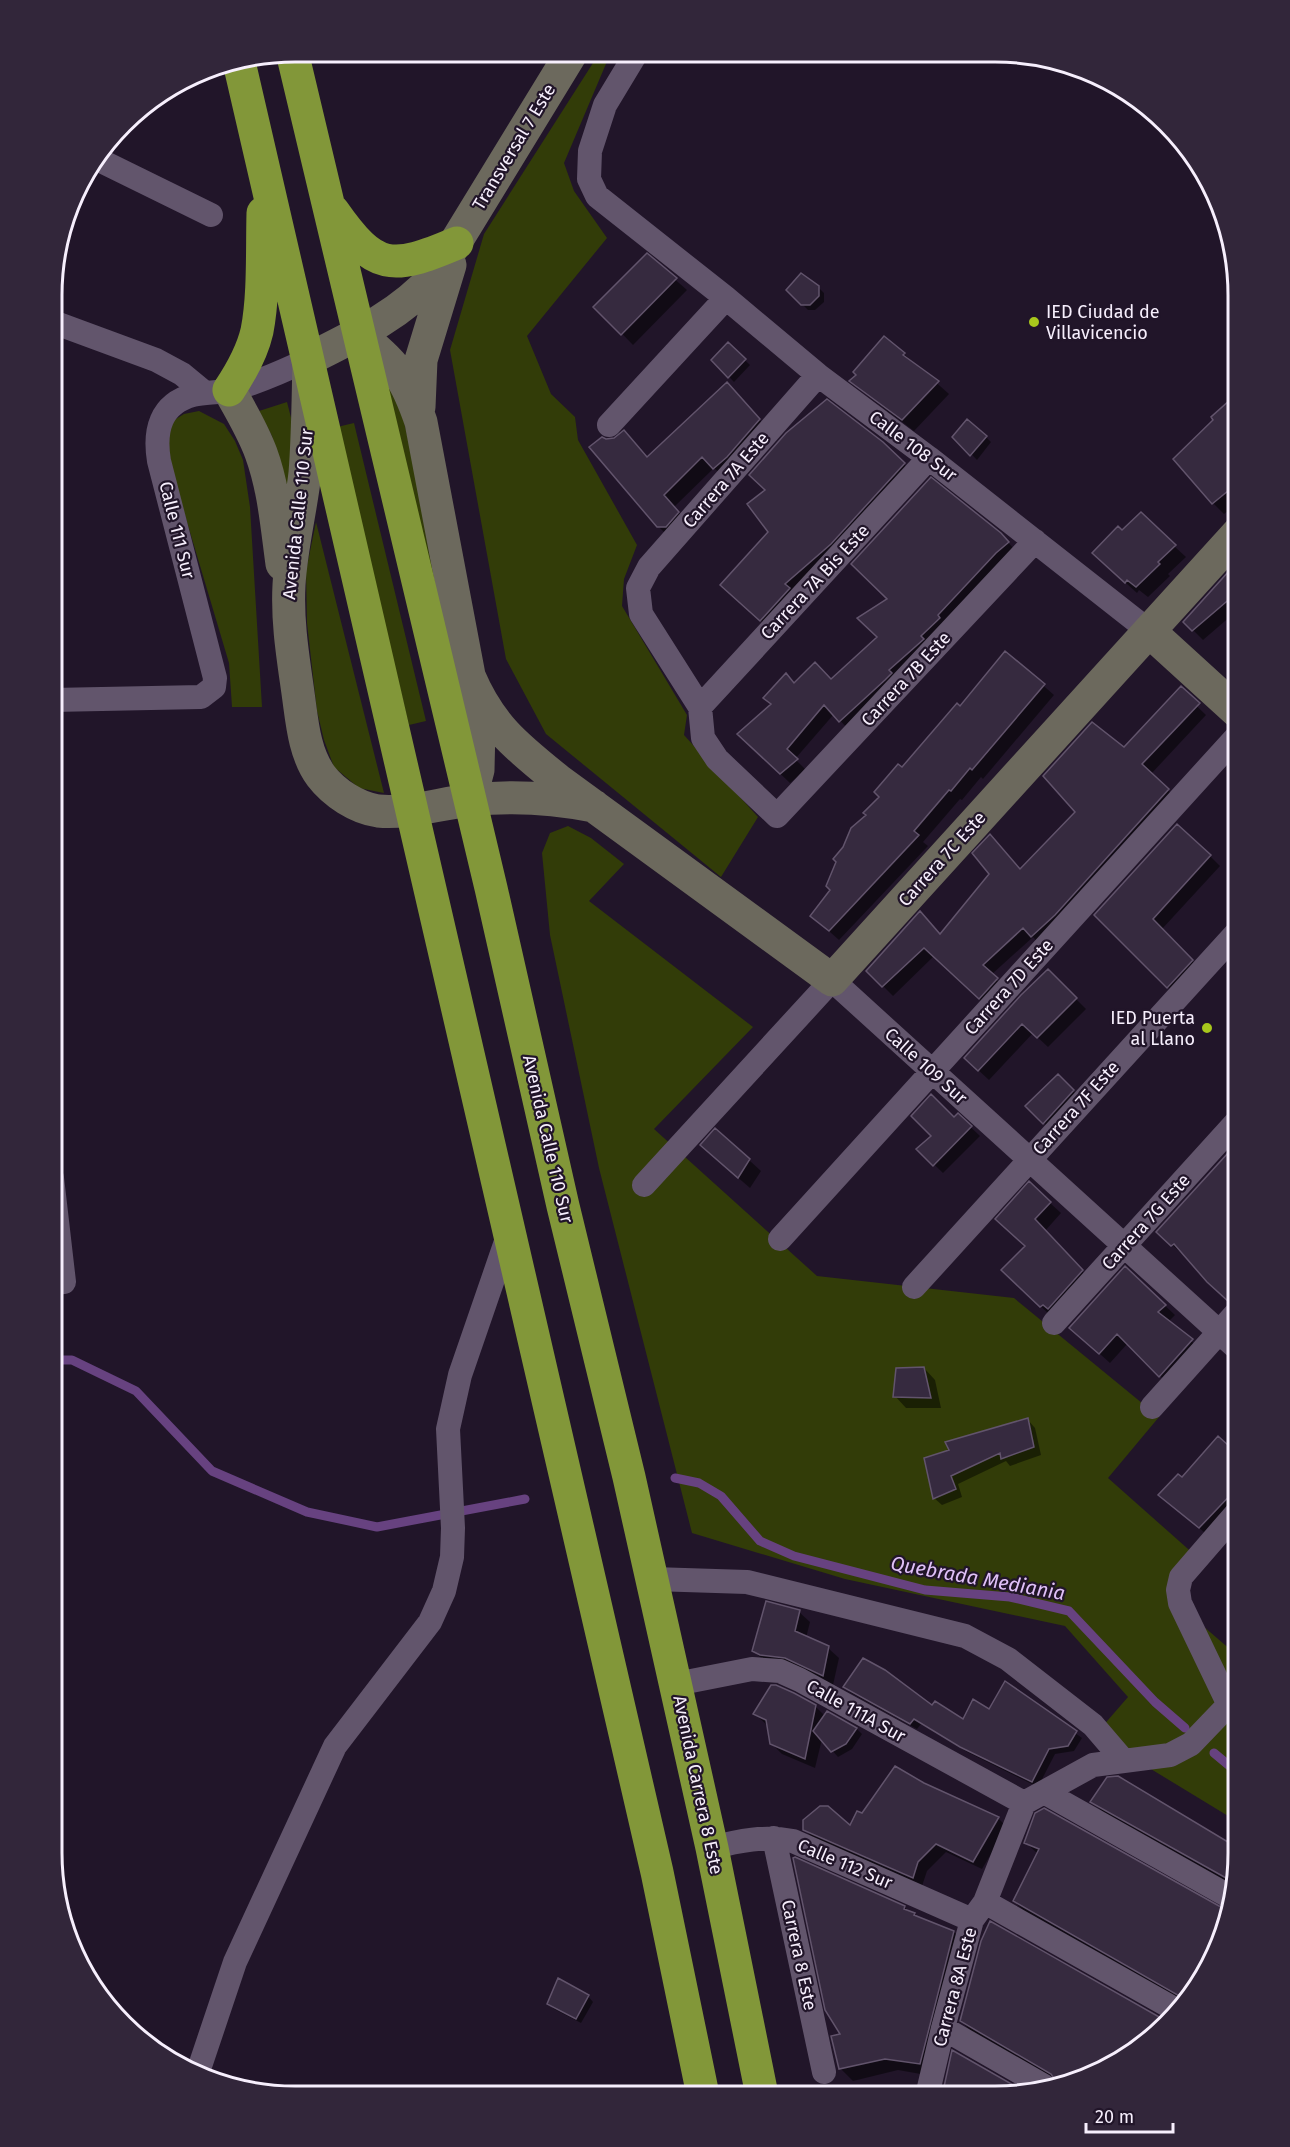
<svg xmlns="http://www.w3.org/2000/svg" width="1290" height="2147" font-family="'Fira Sans',sans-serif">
<rect width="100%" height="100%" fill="#211529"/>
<path fill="#323c08" d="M 600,52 L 611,52 L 564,163 L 574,191 L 607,238 L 527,336 L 551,394 L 575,417 L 578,440 L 637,545 L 624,579 L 622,606 L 687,715 L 684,735 L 758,817 L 721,877 L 546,734 L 506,659 L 450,350 L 484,234 Z
M 378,376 L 398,395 L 414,466 L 465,731 Z
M 287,402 L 297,441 L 290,501 L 272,436 L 259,411 Z
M 199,411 L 224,424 L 235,441 L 243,460 L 250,507 L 262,707 L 232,707 L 229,663 L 170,465 L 167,444 L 171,422 L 184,414 Z
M 354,423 L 426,721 L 409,725 L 337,427 Z
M 316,522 L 384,793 L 359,788 L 334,767 L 324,740 L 317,711 L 307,623 L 306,571 Z
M 568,826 L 591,838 L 624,864 L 589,901 L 753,1027 L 654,1129 L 817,1276 L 1014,1298 L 1159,1417 L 1108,1478 L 1205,1564 L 1174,1601 L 1239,1657 L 1238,1822 L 1095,1735 L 1128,1697 L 1065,1626 L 845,1579 L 692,1533 L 599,1168 L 550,935 L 542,853 L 550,833 Z"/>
<path fill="#0007" d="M 647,255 L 687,290 L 633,345 L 596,307 Z
M 818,287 L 824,293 L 824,302 L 815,310 L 808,310 L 788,290 Z
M 728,344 L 750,365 L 734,382 L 713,360 Z
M 904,354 L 949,394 L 914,431 L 863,392 L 852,381 Z
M 1239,394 L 1239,502 L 1224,514 L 1213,503 Z
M 738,395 L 770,432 L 726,479 L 714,468 L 674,507 L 689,524 L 669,537 L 658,526 L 606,440 L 614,440 L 624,432 L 648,458 Z
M 954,436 L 986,437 L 991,442 L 977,460 Z
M 882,443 L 913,473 L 770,629 L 731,594 Z
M 1122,532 L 1174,546 L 1186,557 L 1168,574 L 1170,576 L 1148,597 L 1139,590 L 1137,593 L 1105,564 Z
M 1000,534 L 1017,552 L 849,730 L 834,714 L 795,759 L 806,770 L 790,783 L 749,744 L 772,705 L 765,698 L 795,684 L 832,681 Z
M 1239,561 L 1239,609 L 1203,640 L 1185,622 Z
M 1006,653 L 1054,695 L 983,779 L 981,777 L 962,800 L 960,799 L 923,842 L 928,846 L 839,940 L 812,916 L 831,890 L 868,815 L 902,769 L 961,708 Z
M 1180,690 L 1206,715 L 1151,774 L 1178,800 L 1041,946 L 1033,937 L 991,975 L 1006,989 L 989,1008 L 934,956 L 893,996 L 868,971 L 941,936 L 991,874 L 990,836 L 1021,871 L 1077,812 L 1124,749 Z
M 1210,856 L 1220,866 L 1162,929 L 1201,970 L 1177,996 L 1096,915 Z
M 1048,971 L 1086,1009 L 1048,1047 L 1033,1033 L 989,1080 L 976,1068 Z
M 1058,1076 L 1084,1102 L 1055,1134 L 1027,1106 Z
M 958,1115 L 980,1136 L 943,1173 L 918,1149 Z
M 716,1130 L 761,1171 L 750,1188 L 713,1156 Z
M 1050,1203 L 1061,1213 L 1045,1231 L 1092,1282 L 1052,1317 L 1003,1270 L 1026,1246 L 1008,1229 Z
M 1158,1232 L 1239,1242 L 1239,1310 L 1220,1293 L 1184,1254 L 1183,1255 Z
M 1125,1268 L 1175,1315 L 1168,1322 L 1202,1350 L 1170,1386 L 1128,1343 L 1110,1363 L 1081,1337 Z
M 924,1368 L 935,1380 L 941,1408 L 906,1408 L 895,1396 Z
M 1028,1420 L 1035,1428 L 1041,1455 L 1010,1466 L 1006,1461 L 958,1484 L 962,1497 L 942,1505 L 934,1498 L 951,1451 Z
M 1239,1446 L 1239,1509 L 1211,1538 L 1160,1495 L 1182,1479 L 1233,1452 Z
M 799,1612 L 810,1622 L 806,1638 L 828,1648 L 839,1658 L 833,1685 L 764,1661 L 753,1650 Z
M 1006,1683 L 1082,1738 L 1074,1751 L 1055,1754 L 1038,1787 L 967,1752 L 921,1724 L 917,1729 L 851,1693 L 845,1687 L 933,1707 L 964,1721 L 989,1711 Z
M 815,1706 L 825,1716 L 827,1713 L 857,1729 L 862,1734 L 852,1749 L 838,1757 L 822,1739 L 815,1768 L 782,1754 L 771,1743 L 768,1726 L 755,1714 Z
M 1092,1801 L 1168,1809 L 1238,1851 L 1238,1868 L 1234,1886 L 1103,1812 Z
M 863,1814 L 998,1818 L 1007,1827 L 982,1869 L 946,1852 L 927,1871 L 922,1886 L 813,1838 L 804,1829 L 851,1827 Z
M 1025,1842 L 1228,1913 L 1221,1945 L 1189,2000 L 1186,2003 L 1025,1912 L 1014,1901 L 1038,1854 Z
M 904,1907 L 918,1918 L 954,1932 L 966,1944 L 932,2076 L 898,2070 L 853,2081 L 841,2069 L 843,2035 Z
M 588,1996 L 593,2002 L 581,2023 L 554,2009 L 549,2004 Z
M 961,2021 L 1167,2023 L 1144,2045 L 1088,2078 L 1059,2081 L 972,2032 Z
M 953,2052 L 1021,2091 L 995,2096 L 943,2096 Z"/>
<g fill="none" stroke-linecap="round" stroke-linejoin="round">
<path stroke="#674280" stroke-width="9" d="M 52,1360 L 72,1360 L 136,1391 L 212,1471 L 307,1512 L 377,1527 L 525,1499
M 675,1478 L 699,1483 L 721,1496 L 760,1541 L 794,1556 L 925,1590 L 1010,1597 L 1069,1611 L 1155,1702 L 1185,1728
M 1214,1753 L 1238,1773"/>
</g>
<path fill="#362a3f" stroke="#62546c" stroke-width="1.5" d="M 647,253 L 677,278 L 621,335 L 593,307 Z
M 801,273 L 819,286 L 819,296 L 810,305 L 801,305 L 786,290 Z
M 884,336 L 905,353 L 903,355 L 939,381 L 902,420 L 849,381 L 856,375 L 853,372 Z
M 728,342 L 746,359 L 728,378 L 711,360 Z
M 727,382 L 760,419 L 727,457 L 713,469 L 702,457 L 664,495 L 679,512 L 666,527 L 657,527 L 589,447 L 602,437 L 606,439 L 614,438 L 624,430 L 647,457 Z
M 1239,392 L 1239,482 L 1212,504 L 1173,459 L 1213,420 L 1211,417 Z
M 827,399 L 883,442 L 905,463 L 831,544 L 785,584 L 790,588 L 760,621 L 720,585 L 768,532 L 747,504 L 765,490 L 749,475 L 786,433 Z
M 967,419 L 987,436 L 970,456 L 952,437 Z
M 931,477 L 1001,533 L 1009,542 L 996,553 L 938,615 L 940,618 L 921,636 L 924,639 L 889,670 L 892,673 L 885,680 L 839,722 L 824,705 L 787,749 L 798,759 L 780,774 L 737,734 L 771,704 L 763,698 L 786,673 L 794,683 L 815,662 L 831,679 L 877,637 L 857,618 L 887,599 L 851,564 Z
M 1141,512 L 1176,545 L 1158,562 L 1160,564 L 1136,587 L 1127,580 L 1125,583 L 1092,553 L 1118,526 L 1122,530 Z
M 1239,560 L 1239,591 L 1192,631 L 1183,622 Z
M 1005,651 L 1045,684 L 972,770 L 970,768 L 951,791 L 949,790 L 914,831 L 919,835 L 829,931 L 810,916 L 830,890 L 826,886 L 836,862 L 833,859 L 843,847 L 851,828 L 866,815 L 863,813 L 879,797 L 874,792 L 898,764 L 902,767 L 957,703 L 960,706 Z
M 1181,686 L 1200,703 L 1142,764 L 1169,789 L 1055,915 L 1031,937 L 1023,928 L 983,965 L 998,978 L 979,999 L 924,948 L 882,987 L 866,971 L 920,911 L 940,934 L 989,874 L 972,853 L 990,834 L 1020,869 L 1075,812 L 1043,776 L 1092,722 L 1124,747 Z
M 1177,824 L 1211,855 L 1153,919 L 1193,960 L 1167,988 L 1094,915 Z
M 1048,969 L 1077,998 L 1037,1038 L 1022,1024 L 978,1071 L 964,1058 L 1021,995 Z
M 1058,1074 L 1074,1090 L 1043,1124 L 1025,1106 Z
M 931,1094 L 954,1117 L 958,1113 L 972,1126 L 933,1166 L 916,1149 L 931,1136 L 911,1116 Z
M 715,1128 L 750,1159 L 738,1178 L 700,1145 Z
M 1239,1141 L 1239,1296 L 1228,1301 L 1207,1282 L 1174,1244 L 1171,1246 L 1156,1232 Z
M 1029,1181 L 1051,1202 L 1035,1219 L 1083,1270 L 1048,1309 L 1043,1305 L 1040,1307 L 1001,1270 L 1025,1246 L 995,1219 Z
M 1125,1266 L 1166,1305 L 1158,1312 L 1193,1339 L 1159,1377 L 1117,1334 L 1099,1354 L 1069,1328 Z
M 924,1367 L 931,1398 L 893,1397 L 896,1368 Z
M 1028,1418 L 1034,1447 L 1001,1459 L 1000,1453 L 951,1476 L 956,1489 L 933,1499 L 924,1458 L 949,1450 L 945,1442 Z
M 1218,1436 L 1239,1455 L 1239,1486 L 1199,1528 L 1158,1495 L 1178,1474 L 1182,1477 Z
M 766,1601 L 800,1610 L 795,1631 L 829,1646 L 823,1676 L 785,1658 L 760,1655 L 752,1651 Z
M 863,1658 L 885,1670 L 932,1705 L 935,1701 L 963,1719 L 973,1699 L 989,1709 L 1005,1681 L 1077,1731 L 1068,1746 L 1049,1749 L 1032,1782 L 960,1747 L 914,1719 L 910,1724 L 843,1687 Z
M 771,1685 L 776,1685 L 794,1693 L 816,1705 L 805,1759 L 770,1744 L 766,1720 L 753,1714 Z
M 827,1711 L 857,1728 L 846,1744 L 831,1752 L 813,1731 Z
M 895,1766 L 924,1783 L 999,1817 L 973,1862 L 936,1844 L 918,1862 L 913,1878 L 803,1830 L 803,1820 L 820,1806 L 828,1806 L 850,1825 L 857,1811 L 862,1813 Z
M 1118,1776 L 1238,1848 L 1238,1868 L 1235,1883 L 1090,1802 L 1107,1777 Z
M 1044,1808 L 1228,1911 L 1221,1945 L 1188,2001 L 1013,1901 L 1039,1849 L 1024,1843 L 1035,1813 Z
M 795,1857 L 905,1906 L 904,1909 L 915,1913 L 914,1915 L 954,1931 L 920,2064 L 885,2059 L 839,2069 L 831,2036 L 840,2034 L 825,2010 L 793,1858 Z
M 990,1921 L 1168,2022 L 1144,2045 L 1088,2078 L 1058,2084 L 1051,2074 L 960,2021 L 981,1941 Z
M 558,1978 L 589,1995 L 576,2019 L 547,2004 Z
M 952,2050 L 1015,2086 L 1011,2093 L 995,2096 L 942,2096 Z"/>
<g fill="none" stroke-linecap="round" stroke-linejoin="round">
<path stroke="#62556c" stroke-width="24" d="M 637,52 L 605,105 L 590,151 L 589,179 L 597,196 L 726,298 L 818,375 L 929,458 L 1149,631
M 97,159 L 211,215
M 53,322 L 156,360 L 182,374 L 205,393
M 818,375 L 649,567 L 638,588 L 641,614 L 700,707 L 703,738 L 717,759 L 777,816 L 1035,541
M 609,425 L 726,298
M 52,700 L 201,697 L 214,687 L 215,678 L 159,461 C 154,431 160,404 193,395 C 205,392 218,393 230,390 C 257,383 284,371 309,359
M 700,707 L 929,458
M 644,1185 L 832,980 L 1239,1350
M 780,1239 L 1239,734
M 52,1283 L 64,1282 L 52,1178
M 914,1287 L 1239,930
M 1054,1323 L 1239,1119
M 1152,1407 L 1239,1310
M 653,1579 L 747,1582 L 965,1636 L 1008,1659 L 1093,1725 L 1123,1760
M 676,1684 L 752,1669 L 780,1671 L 800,1680 L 1024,1803
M 1229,1705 L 1180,1603 L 1178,1590 L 1181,1577 L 1239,1510
M 1044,1792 L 1232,1898
M 774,1838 L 824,2072
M 712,1848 C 740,1840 764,1836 793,1841 L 972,1920
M 985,1902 L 1178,2011
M 943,2028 L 1044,2086
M 197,2075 L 235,1962 L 335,1746 L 430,1622 L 444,1591 L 452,1557 L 453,1528 L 448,1429 L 460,1375 L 510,1230
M 927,2096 L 943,2028 L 972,1920 L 985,1902 L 1024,1803 L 1093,1765 L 1170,1755 L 1191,1744 L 1239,1694"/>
<path stroke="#6c695d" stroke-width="33" d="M 572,52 L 435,276 C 400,315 355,336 309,359 C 308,397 308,435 305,473 C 301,510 291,547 289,585 C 287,622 293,657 298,693 C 302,721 304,753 321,776 C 334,793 357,808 378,811 C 409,814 441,803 472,800 C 514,795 553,798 594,806
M 358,334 C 396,365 405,375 421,422 L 479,728 L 478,770 L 470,800
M 229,390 C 241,411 253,431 261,453 C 274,488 277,528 282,564
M 419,407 L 421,360 L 450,265
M 1149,631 L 1239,713
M 469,676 C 490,726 517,747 558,780 L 832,980 L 1239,532"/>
<path stroke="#829739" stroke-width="33" d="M 292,52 L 491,888 L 563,1206 L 629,1477 L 712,1848 L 762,2095
M 239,62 L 657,1872 L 703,2095
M 333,211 C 375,271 391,271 457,243
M 229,390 C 241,372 252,353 257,331 C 264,295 262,251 263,213"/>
</g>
<g fill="#a8c71c" stroke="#211529" stroke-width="2">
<circle cx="1034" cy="322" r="6"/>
<circle cx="1207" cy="1028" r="6"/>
</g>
<g text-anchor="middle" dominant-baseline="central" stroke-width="4.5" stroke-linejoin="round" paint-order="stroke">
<g font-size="18" fill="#f7effd" stroke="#211529">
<text transform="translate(514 147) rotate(-59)">Transversal 7 Este</text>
<text transform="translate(913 446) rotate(37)">Calle 108 Sur</text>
<text transform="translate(726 480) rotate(-49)">Carrera 7A Este</text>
<text transform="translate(298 514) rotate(-84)">Avenida Calle 110 Sur</text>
<text transform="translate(177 530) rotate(76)">Calle 111 Sur</text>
<text transform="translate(815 582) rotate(-47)">Carrera 7A Bis Este</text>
<text transform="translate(906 679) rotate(-47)">Carrera 7B Este</text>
<text transform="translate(942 859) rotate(-48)">Carrera 7C Este</text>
<text transform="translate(1009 987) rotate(-48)">Carrera 7D Este</text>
<text transform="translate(926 1066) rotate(42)">Calle 109 Sur</text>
<text transform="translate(1076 1108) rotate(-48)">Carrera 7F Este</text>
<text transform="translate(548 1139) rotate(77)">Avenida Calle 110 Sur</text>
<text transform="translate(1146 1222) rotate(-48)">Carrera 7G Este</text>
<text transform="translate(856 1711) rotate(29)">Calle 111A Sur</text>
<text transform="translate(698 1785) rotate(78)">Avenida Carrera 8 Este</text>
<text transform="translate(845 1864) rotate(23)">Calle 112 Sur</text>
<text transform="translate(799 1955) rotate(78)">Carrera 8 Este</text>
<text transform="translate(955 1987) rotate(-75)">Carrera 8A Este</text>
</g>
<g font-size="18" fill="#f7effd" stroke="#211529" text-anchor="start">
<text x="1046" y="312">IED Ciudad de<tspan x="1046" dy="21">Villavicencio</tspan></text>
<text x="1195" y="1018" text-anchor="end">IED Puerta<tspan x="1195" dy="21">al Llano</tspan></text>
</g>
<g font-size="20" font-style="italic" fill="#e0c1f8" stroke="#211529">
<text transform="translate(978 1578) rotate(10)">Quebrada Mediania</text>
</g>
</g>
<path d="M0 0H1290V2147H0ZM295 62H995A233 233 0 0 1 1228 295V1853A233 233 0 0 1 995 2086H295A233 233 0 0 1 62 1853V295A233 233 0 0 1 295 62Z" fill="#32263a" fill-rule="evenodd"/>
<path fill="none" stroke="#f7effd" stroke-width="3" d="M295 62H995A233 233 0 0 1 1228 295V1853A233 233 0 0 1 995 2086H295A233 233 0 0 1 62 1853V295A233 233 0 0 1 295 62Z"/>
<path d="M1086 2123v9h87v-9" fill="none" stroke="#f7effd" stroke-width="3"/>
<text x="1095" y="2123" font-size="18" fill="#f7effd" stroke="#211529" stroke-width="4.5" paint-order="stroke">20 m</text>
</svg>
